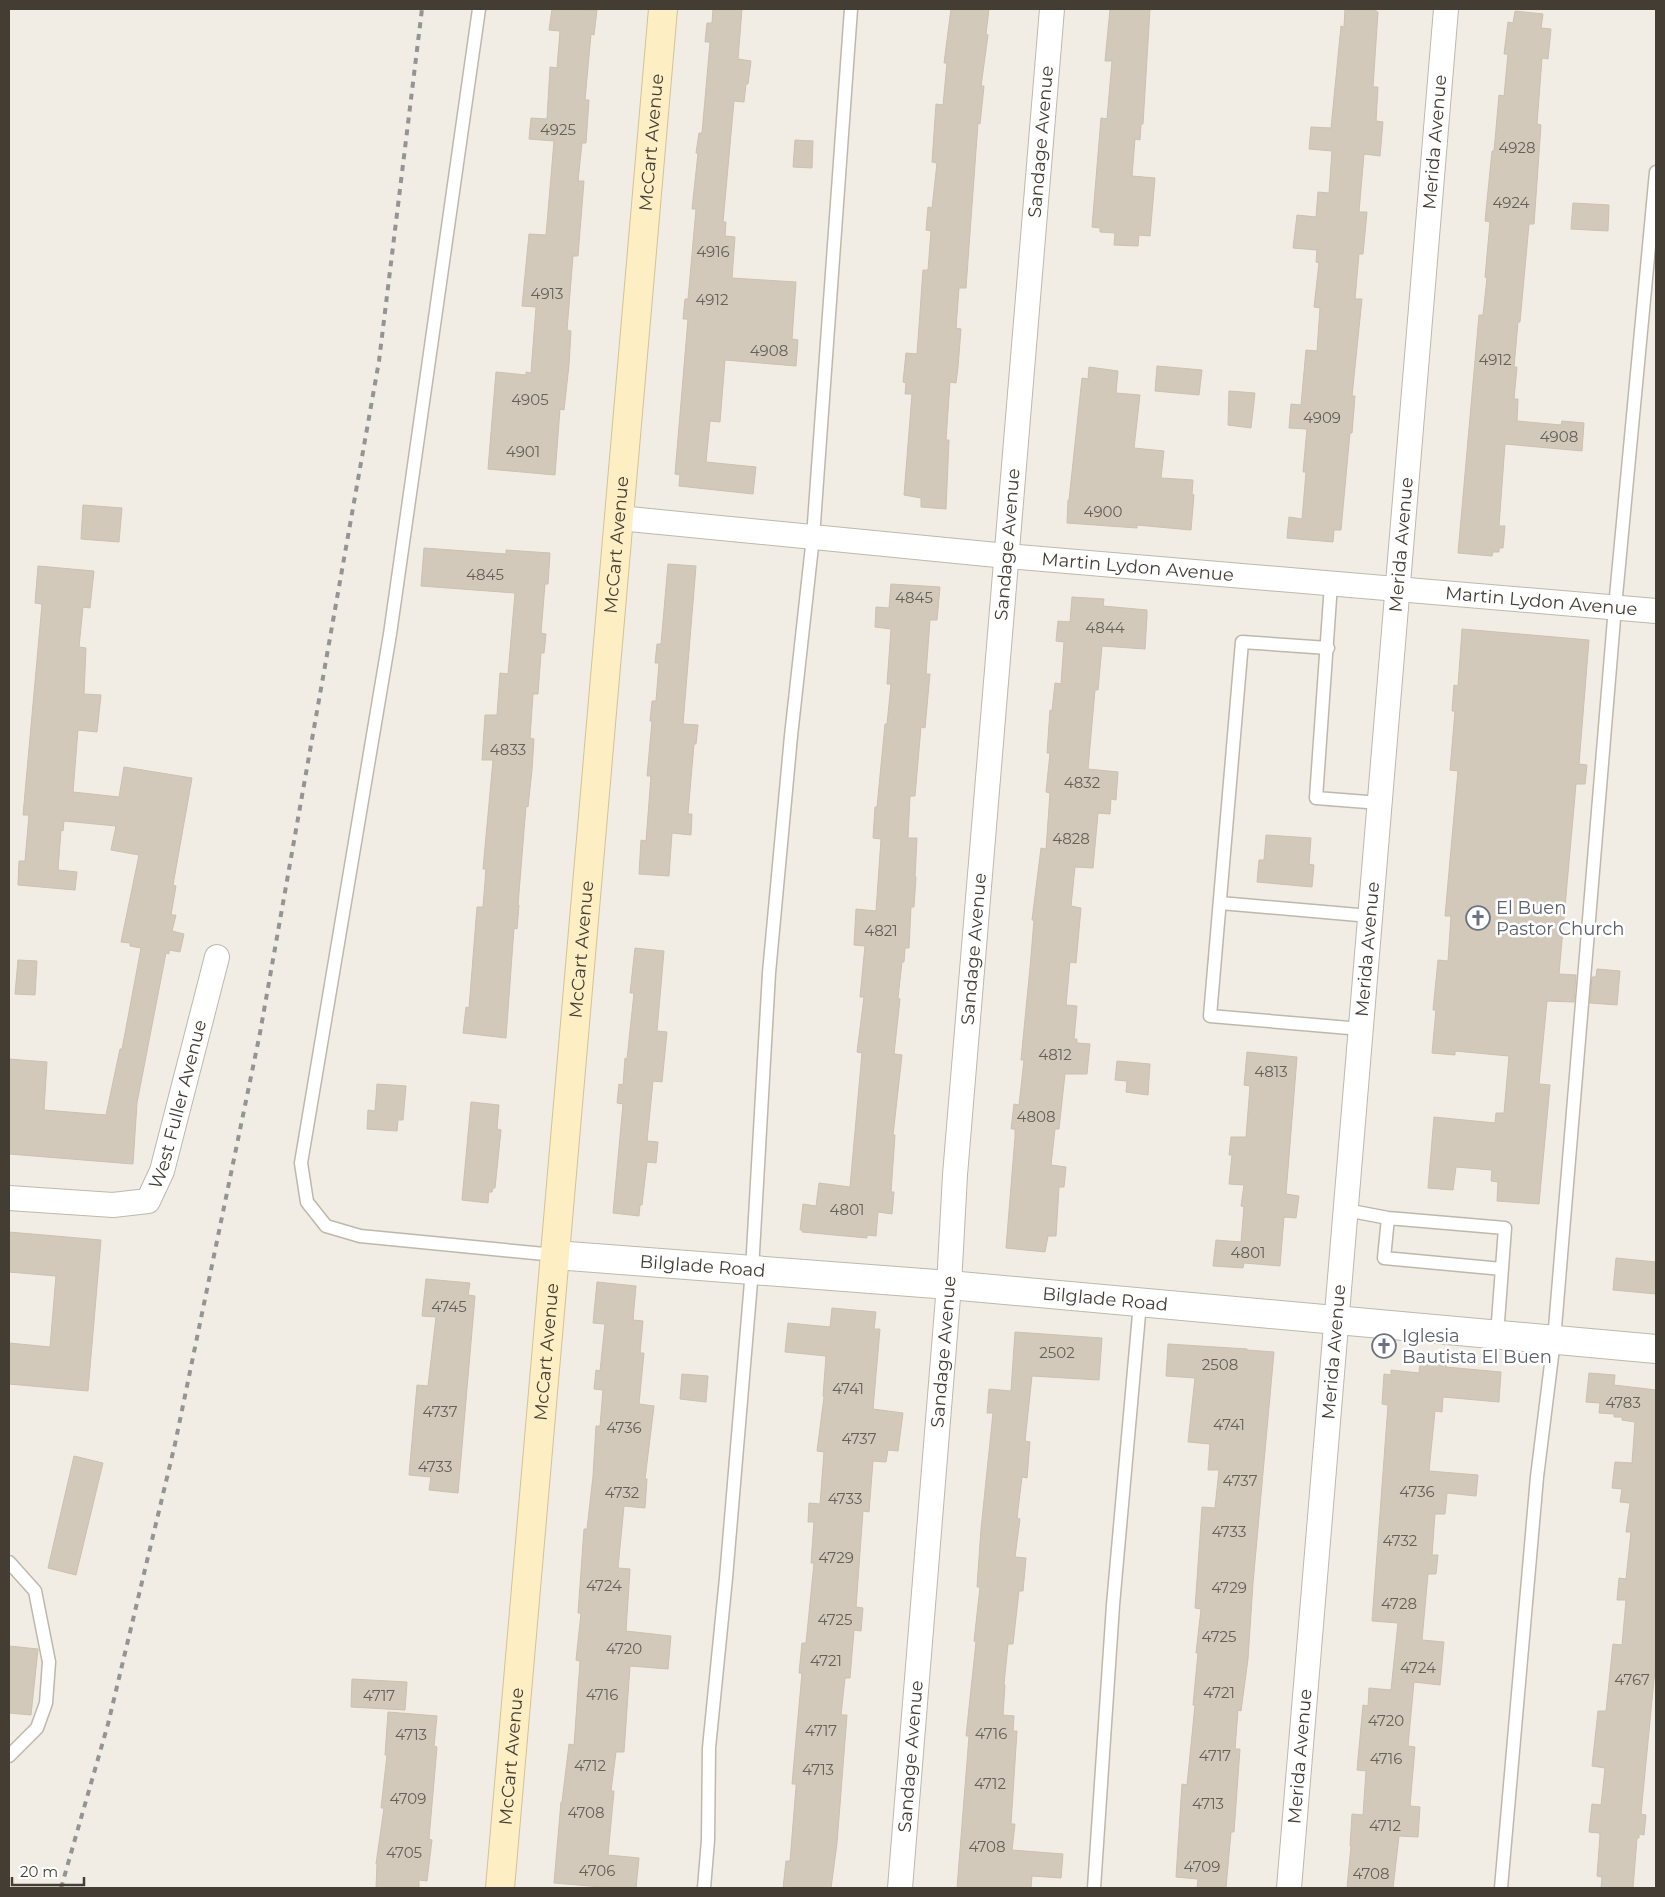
<svg xmlns="http://www.w3.org/2000/svg" width="1665" height="1897" font-family="Montserrat,sans-serif">
<rect width="100%" height="100%" fill="#f1ede4"/>
<path fill="#d3c9ba" stroke="#cdc0ae" d="M 552,9 L 597,10 L 594,35 L 591,34 L 585,100 L 589,100 L 586,143 L 582,143 L 578,181 L 584,181 L 578,256 L 573,256 L 567,330 L 571,331 L 569,365 L 564,410 L 560,409 L 555,475 L 488,469 L 496,372 L 526,375 L 526,372 L 531,373 L 536,307 L 522,306 L 529,234 L 546,235 L 554,141 L 529,139 L 531,118 L 547,119 L 550,67 L 557,68 L 560,31 L 549,30 Z
M 713,9 L 742,9 L 738,59 L 751,61 L 748,84 L 746,84 L 744,102 L 734,101 L 723,222 L 726,222 L 725,236 L 735,237 L 732,278 L 796,282 L 792,339 L 798,340 L 796,366 L 725,360 L 720,422 L 710,421 L 706,462 L 756,467 L 753,494 L 679,486 L 680,475 L 675,474 L 688,319 L 683,319 L 685,299 L 688,299 L 696,209 L 692,209 L 698,153 L 696,153 L 699,133 L 702,133 L 706,88 L 710,42 L 705,42 L 707,23 L 712,23 Z
M 951,9 L 989,9 L 986,34 L 988,35 L 981,86 L 984,86 L 980,124 L 978,123 L 966,288 L 959,288 L 956,328 L 961,329 L 958,367 L 956,383 L 950,382 L 946,440 L 949,440 L 946,509 L 921,507 L 921,498 L 904,495 L 912,394 L 905,394 L 906,383 L 903,382 L 906,353 L 917,354 L 923,270 L 928,270 L 931,231 L 926,230 L 928,207 L 932,208 L 937,163 L 932,162 L 936,104 L 943,105 L 947,63 L 944,63 Z
M 1110,9 L 1150,9 L 1143,124 L 1141,124 L 1140,140 L 1135,139 L 1132,176 L 1155,178 L 1150,236 L 1139,235 L 1138,246 L 1114,245 L 1115,233 L 1100,232 L 1100,228 L 1092,227 L 1101,118 L 1107,119 L 1112,61 L 1105,61 Z
M 1345,9 L 1376,9 L 1376,12 L 1378,12 L 1373,87 L 1378,87 L 1376,121 L 1383,122 L 1380,156 L 1364,154 L 1359,212 L 1367,212 L 1363,254 L 1359,254 L 1355,299 L 1362,299 L 1352,396 L 1355,396 L 1352,433 L 1350,433 L 1341,530 L 1334,530 L 1333,542 L 1287,538 L 1289,517 L 1302,519 L 1306,472 L 1303,472 L 1307,429 L 1289,428 L 1291,404 L 1301,405 L 1306,350 L 1317,351 L 1320,308 L 1314,307 L 1319,263 L 1316,262 L 1317,250 L 1293,248 L 1297,215 L 1316,217 L 1318,192 L 1329,193 L 1332,151 L 1309,149 L 1311,127 L 1331,128 L 1341,26 L 1344,27 Z
M 1515,11 L 1543,14 L 1541,28 L 1551,29 L 1548,59 L 1542,58 L 1537,124 L 1541,125 L 1534,224 L 1529,224 L 1520,322 L 1518,322 L 1514,367 L 1517,367 L 1514,399 L 1518,399 L 1517,421 L 1561,425 L 1562,421 L 1584,423 L 1582,451 L 1505,444 L 1499,526 L 1505,526 L 1503,548 L 1499,548 L 1499,552 L 1493,552 L 1492,556 L 1458,553 L 1479,315 L 1483,315 L 1487,278 L 1485,277 L 1490,222 L 1485,221 L 1492,151 L 1494,151 L 1499,95 L 1504,96 L 1508,54 L 1504,54 L 1508,22 L 1513,23 Z
M 795,140 L 813,141 L 812,168 L 793,167 Z
M 1573,203 L 1609,205 L 1608,231 L 1571,229 Z
M 1157,366 L 1202,370 L 1199,395 L 1155,391 Z
M 1089,367 L 1118,371 L 1116,393 L 1140,395 L 1134,448 L 1164,451 L 1161,478 L 1193,480 L 1192,494 L 1194,495 L 1191,530 L 1137,525 L 1137,528 L 1067,523 L 1068,500 L 1069,500 L 1082,378 L 1088,379 Z
M 1229,391 L 1255,393 L 1251,428 L 1228,425 Z
M 83,505 L 122,508 L 119,542 L 81,539 Z
M 424,548 L 506,554 L 506,550 L 550,553 L 548,584 L 545,584 L 541,633 L 546,634 L 544,653 L 541,653 L 538,694 L 533,694 L 530,738 L 534,739 L 532,770 L 528,807 L 526,806 L 518,905 L 519,905 L 517,929 L 514,928 L 506,1038 L 463,1033 L 466,1007 L 469,1008 L 477,907 L 483,907 L 486,869 L 483,869 L 493,760 L 482,760 L 485,715 L 497,715 L 500,673 L 508,674 L 515,593 L 421,586 Z
M 668,564 L 696,566 L 683,724 L 698,725 L 696,744 L 694,744 L 688,814 L 692,814 L 691,835 L 672,833 L 669,876 L 639,874 L 641,840 L 646,841 L 651,776 L 647,776 L 652,721 L 650,721 L 652,701 L 656,701 L 659,663 L 655,663 L 657,644 L 661,644 Z
M 38,566 L 94,571 L 90,608 L 83,607 L 79,647 L 86,648 L 84,694 L 101,695 L 97,732 L 78,730 L 73,792 L 119,797 L 124,767 L 192,778 L 173,885 L 176,886 L 171,915 L 176,915 L 172,931 L 184,934 L 180,952 L 169,950 L 169,954 L 166,953 L 137,1103 L 133,1164 L 9,1154 L 9,1059 L 47,1062 L 44,1110 L 106,1115 L 120,1049 L 122,1049 L 141,948 L 130,946 L 130,943 L 121,942 L 139,855 L 111,850 L 116,826 L 64,821 L 63,831 L 61,830 L 58,870 L 77,872 L 75,890 L 18,885 L 19,861 L 25,861 L 29,815 L 23,815 L 42,604 L 35,603 Z
M 891,584 L 940,587 L 937,620 L 930,620 L 926,674 L 930,674 L 925,728 L 921,727 L 915,796 L 910,796 L 908,838 L 917,838 L 915,876 L 916,877 L 914,907 L 911,907 L 909,948 L 905,948 L 904,962 L 902,962 L 898,998 L 900,999 L 894,1054 L 902,1055 L 893,1135 L 895,1135 L 891,1192 L 894,1192 L 892,1214 L 878,1212 L 876,1236 L 867,1235 L 867,1238 L 802,1232 L 803,1230 L 800,1230 L 803,1204 L 816,1206 L 819,1183 L 850,1187 L 862,1053 L 857,1052 L 864,997 L 860,997 L 865,946 L 854,945 L 856,909 L 876,911 L 881,839 L 873,838 L 875,807 L 877,807 L 885,724 L 887,724 L 891,684 L 887,684 L 891,629 L 875,627 L 876,607 L 889,608 Z
M 1072,597 L 1104,599 L 1103,606 L 1147,610 L 1147,616 L 1145,649 L 1102,646 L 1098,690 L 1095,690 L 1088,769 L 1118,772 L 1116,800 L 1111,799 L 1110,814 L 1098,813 L 1093,868 L 1075,867 L 1071,906 L 1081,908 L 1076,963 L 1070,962 L 1066,1005 L 1077,1006 L 1074,1039 L 1077,1039 L 1077,1043 L 1090,1044 L 1087,1074 L 1065,1074 L 1059,1129 L 1055,1129 L 1051,1165 L 1066,1167 L 1064,1187 L 1059,1187 L 1056,1236 L 1048,1236 L 1045,1252 L 1006,1248 L 1015,1137 L 1015,1129 L 1011,1129 L 1014,1104 L 1019,1105 L 1024,1060 L 1021,1060 L 1030,968 L 1034,920 L 1032,920 L 1041,848 L 1046,849 L 1050,793 L 1046,792 L 1050,753 L 1047,753 L 1050,710 L 1052,711 L 1055,683 L 1061,684 L 1064,642 L 1056,641 L 1058,621 L 1070,622 Z
M 1462,629 L 1589,640 L 1579,764 L 1587,765 L 1585,784 L 1576,784 L 1559,974 L 1576,975 L 1574,1002 L 1547,1001 L 1539,1084 L 1550,1085 L 1539,1204 L 1497,1201 L 1498,1182 L 1491,1181 L 1492,1170 L 1456,1167 L 1453,1190 L 1428,1188 L 1434,1117 L 1495,1123 L 1496,1113 L 1504,1113 L 1509,1056 L 1455,1051 L 1455,1055 L 1432,1053 L 1436,1010 L 1433,1010 L 1438,960 L 1448,961 L 1451,916 L 1445,916 L 1458,771 L 1450,770 L 1455,711 L 1452,711 L 1454,685 L 1458,686 Z
M 1266,835 L 1311,838 L 1309,864 L 1314,865 L 1312,887 L 1257,882 L 1259,860 L 1264,860 Z
M 635,948 L 664,951 L 657,1031 L 667,1032 L 662,1082 L 653,1081 L 647,1141 L 658,1142 L 656,1163 L 647,1162 L 642,1205 L 640,1205 L 639,1216 L 613,1213 L 623,1104 L 617,1103 L 619,1084 L 623,1085 L 625,1058 L 627,1059 L 634,993 L 630,993 Z
M 18,960 L 37,961 L 35,995 L 15,994 Z
M 1597,969 L 1620,971 L 1617,1005 L 1590,1003 L 1592,977 L 1596,977 Z
M 1247,1052 L 1297,1057 L 1286,1194 L 1299,1196 L 1296,1218 L 1284,1217 L 1280,1266 L 1244,1263 L 1243,1268 L 1213,1266 L 1216,1240 L 1241,1242 L 1244,1207 L 1241,1206 L 1244,1185 L 1229,1184 L 1232,1155 L 1229,1155 L 1231,1137 L 1246,1137 L 1250,1086 L 1244,1085 Z
M 1117,1061 L 1150,1064 L 1148,1095 L 1126,1092 L 1127,1081 L 1115,1080 Z
M 377,1084 L 406,1086 L 403,1120 L 398,1120 L 397,1131 L 367,1129 L 368,1110 L 375,1111 Z
M 471,1102 L 499,1105 L 497,1129 L 501,1130 L 495,1188 L 493,1188 L 492,1192 L 489,1192 L 488,1203 L 462,1200 Z
M 9,1232 L 101,1240 L 88,1391 L 9,1384 L 9,1343 L 50,1347 L 56,1276 L 9,1272 Z
M 1616,1258 L 1656,1262 L 1656,1294 L 1613,1290 Z
M 426,1279 L 470,1283 L 468,1295 L 475,1296 L 458,1493 L 429,1490 L 431,1477 L 409,1475 L 417,1385 L 428,1386 L 436,1317 L 422,1316 Z
M 597,1282 L 636,1286 L 633,1320 L 643,1321 L 640,1353 L 644,1353 L 639,1404 L 654,1406 L 645,1479 L 647,1479 L 645,1508 L 624,1506 L 618,1568 L 630,1569 L 626,1631 L 671,1636 L 668,1669 L 630,1666 L 624,1752 L 616,1752 L 611,1791 L 614,1791 L 608,1855 L 639,1858 L 636,1888 L 614,1888 L 554,1883 L 561,1802 L 562,1802 L 569,1744 L 574,1745 L 580,1661 L 576,1660 L 581,1613 L 578,1613 L 584,1529 L 587,1529 L 593,1476 L 596,1426 L 600,1426 L 603,1390 L 594,1389 L 596,1370 L 600,1371 L 605,1324 L 593,1323 Z
M 832,1308 L 876,1312 L 874,1329 L 880,1329 L 873,1409 L 903,1413 L 898,1451 L 888,1450 L 886,1462 L 873,1461 L 869,1512 L 863,1511 L 856,1607 L 863,1608 L 861,1631 L 854,1630 L 850,1678 L 845,1678 L 841,1715 L 847,1715 L 837,1843 L 831,1888 L 783,1888 L 786,1861 L 790,1861 L 796,1787 L 796,1784 L 792,1784 L 802,1673 L 799,1673 L 802,1643 L 806,1643 L 814,1563 L 811,1563 L 814,1522 L 808,1522 L 809,1503 L 820,1504 L 824,1452 L 817,1451 L 824,1397 L 823,1396 L 826,1356 L 785,1352 L 788,1323 L 830,1327 Z
M 1015,1332 L 1102,1338 L 1099,1380 L 1032,1376 L 1025,1441 L 1030,1442 L 1027,1478 L 1022,1477 L 1017,1518 L 1020,1519 L 1015,1557 L 1026,1558 L 1023,1591 L 1019,1591 L 1013,1644 L 1008,1644 L 1004,1684 L 1005,1685 L 1003,1715 L 1014,1716 L 1013,1731 L 1017,1731 L 1011,1824 L 1015,1824 L 1012,1850 L 1063,1854 L 1061,1878 L 1032,1876 L 1031,1888 L 957,1888 L 969,1736 L 966,1736 L 976,1642 L 974,1641 L 980,1587 L 977,1587 L 981,1529 L 993,1413 L 987,1413 L 989,1389 L 1011,1391 Z
M 1168,1344 L 1247,1349 L 1247,1350 L 1274,1352 L 1253,1583 L 1248,1659 L 1241,1711 L 1238,1710 L 1235,1749 L 1240,1749 L 1234,1832 L 1231,1832 L 1226,1888 L 1197,1888 L 1198,1879 L 1176,1877 L 1182,1784 L 1187,1785 L 1195,1705 L 1193,1705 L 1198,1653 L 1196,1653 L 1201,1609 L 1195,1608 L 1202,1507 L 1215,1508 L 1219,1470 L 1208,1470 L 1210,1444 L 1188,1442 L 1195,1378 L 1166,1376 Z
M 1420,1362 L 1446,1364 L 1446,1367 L 1501,1372 L 1499,1402 L 1443,1397 L 1442,1412 L 1435,1411 L 1429,1471 L 1478,1475 L 1476,1496 L 1447,1493 L 1445,1514 L 1435,1514 L 1432,1555 L 1438,1555 L 1436,1574 L 1428,1574 L 1422,1640 L 1444,1642 L 1440,1685 L 1414,1682 L 1408,1746 L 1415,1747 L 1410,1806 L 1420,1807 L 1418,1837 L 1399,1836 L 1393,1888 L 1347,1888 L 1351,1846 L 1350,1846 L 1352,1814 L 1363,1815 L 1366,1771 L 1357,1770 L 1363,1705 L 1368,1706 L 1369,1688 L 1391,1690 L 1398,1623 L 1372,1621 L 1388,1405 L 1382,1404 L 1384,1374 L 1391,1375 L 1391,1370 L 1419,1373 Z
M 1589,1373 L 1615,1375 L 1614,1385 L 1656,1390 L 1656,1659 L 1641,1814 L 1646,1815 L 1644,1835 L 1639,1834 L 1639,1838 L 1637,1838 L 1633,1888 L 1601,1888 L 1602,1877 L 1597,1876 L 1600,1835 L 1599,1833 L 1589,1832 L 1592,1804 L 1601,1805 L 1605,1768 L 1592,1766 L 1598,1711 L 1606,1711 L 1613,1644 L 1622,1645 L 1626,1600 L 1617,1600 L 1619,1578 L 1626,1579 L 1631,1532 L 1626,1532 L 1630,1503 L 1620,1502 L 1622,1489 L 1612,1488 L 1615,1462 L 1632,1463 L 1635,1422 L 1622,1420 L 1622,1417 L 1614,1417 L 1614,1414 L 1599,1413 L 1600,1403 L 1586,1402 Z
M 682,1374 L 708,1376 L 706,1402 L 680,1399 Z
M 74,1456 L 103,1463 L 76,1575 L 48,1568 Z
M 9,1646 L 38,1649 L 31,1715 L 9,1713 Z
M 352,1679 L 407,1682 L 405,1710 L 351,1707 Z
M 388,1712 L 437,1716 L 434,1746 L 437,1747 L 429,1839 L 432,1840 L 427,1881 L 419,1880 L 419,1888 L 376,1888 L 377,1864 L 376,1864 L 384,1808 L 381,1808 L 387,1755 L 385,1755 Z"/>
<g fill="none" stroke-linecap="round" stroke-linejoin="round">
<g stroke="#bfb8aa" stroke-width="15">
<path id="service" d="M 479,9 L 390,634 L 301,1163 L 307,1202 L 326,1226 L 360,1236 L 555,1255
M 1331,584 L 1316,798 L 1380,803
M 1328,648 L 1242,642 L 1210,1016 L 1361,1029
M 1220,903 L 1370,916
M 1346,1210 L 1388,1218 L 1505,1228 L 1497,1335
M 1388,1218 L 1384,1258 L 1502,1269
M 9,1562 L 35,1591 L 49,1662 L 46,1703 L 37,1728 L 9,1756
M 704,1888 L 708,1840 L 709,1748 L 726,1578 L 752,1270 L 769,973 L 791,736 L 813,537 L 851,9
M 1094,1888 L 1113,1605 L 1140,1303
M 1501,1888 L 1537,1477 L 1554,1340 L 1615,607 L 1656,172"/>
</g>
<g stroke="#bfb8aa" stroke-width="26">
<g id="minor">
<path id="s1" d="M 619,518 L 1007,556 L 1656,611"/>
<path id="s2" d="M 9,1198 L 113,1205 L 148,1201 L 162,1171 L 217,957"/>
<path id="s3" d="M 900,1888 L 949,1285 L 955,1175 L 1052,9"/>
<path id="s4" d="M 1289,1888 L 1446,9"/>
</g>
</g>
<g stroke="#bfb8aa" stroke-width="30">
<g id="tertiary">
<path id="s5" d="M 555,1255 L 949,1285 L 1656,1349"/>
</g>
</g>
<g stroke="#d3c297" stroke-width="30">
<g id="secondary">
<path id="s6" d="M 500,1888 L 663,9"/>
</g>
</g>
<use href="#service" stroke="#fff" stroke-width="12"/>
<use href="#minor" stroke="#fff" stroke-width="24"/>
<use href="#tertiary" stroke="#fff" stroke-width="28"/>
<use href="#secondary" stroke="#fdeec3" stroke-width="28"/>
<path stroke="#949494" stroke-width="4" stroke-dasharray="6 6" stroke-linecap="butt" d="M 61,1888 L 108,1724 L 175,1444 L 260,1033 L 379,361 L 422,9"/>
</g>
<defs>
<g id="church-ring" transform="scale(1.25)"><circle r="9.5" fill="#fff" stroke="#6b7280" stroke-width="1.5"/><path d="M-1.2-6h2.4v3.5h3.3v2.4h-3.3V6h-2.4V-.1h-3.3v-2.4h3.3Z" fill="#6b7280"/></g>
</defs>
<g fill-rule="evenodd">
<use href="#church-ring" x="1478" y="918"/>
<use href="#church-ring" x="1384" y="1346"/>
</g>
<g text-anchor="middle" dominant-baseline="central" stroke-width="5" stroke-linejoin="round" paint-order="stroke">
<g font-size="15" fill="#676056">
<text x="558" y="129">4925</text>
<text x="1517" y="147">4928</text>
<text x="1511" y="202">4924</text>
<text x="713" y="251">4916</text>
<text x="547" y="293">4913</text>
<text x="712" y="299">4912</text>
<text x="769" y="350">4908</text>
<text x="1495" y="359">4912</text>
<text x="530" y="399">4905</text>
<text x="1322" y="417">4909</text>
<text x="1559" y="436">4908</text>
<text x="523" y="451">4901</text>
<text x="1103" y="511">4900</text>
<text x="485" y="574">4845</text>
<text x="914" y="597">4845</text>
<text x="1105" y="627">4844</text>
<text x="508" y="749">4833</text>
<text x="1082" y="782">4832</text>
<text x="1071" y="838">4828</text>
<text x="881" y="930">4821</text>
<text x="1055" y="1054">4812</text>
<text x="1271" y="1071">4813</text>
<text x="1036" y="1116">4808</text>
<text x="847" y="1209">4801</text>
<text x="1248" y="1252">4801</text>
<text x="449" y="1306">4745</text>
<text x="1057" y="1352">2502</text>
<text x="1220" y="1364">2508</text>
<text x="848" y="1388">4741</text>
<text x="1623" y="1402">4783</text>
<text x="440" y="1411">4737</text>
<text x="1229" y="1424">4741</text>
<text x="624" y="1427">4736</text>
<text x="859" y="1438">4737</text>
<text x="435" y="1466">4733</text>
<text x="1240" y="1480">4737</text>
<text x="1417" y="1491">4736</text>
<text x="622" y="1492">4732</text>
<text x="845" y="1498">4733</text>
<text x="1229" y="1531">4733</text>
<text x="1400" y="1540">4732</text>
<text x="836" y="1557">4729</text>
<text x="604" y="1585">4724</text>
<text x="1229" y="1587">4729</text>
<text x="1399" y="1603">4728</text>
<text x="835" y="1619">4725</text>
<text x="1219" y="1636">4725</text>
<text x="624" y="1648">4720</text>
<text x="826" y="1660">4721</text>
<text x="1418" y="1667">4724</text>
<text x="1632" y="1679">4767</text>
<text x="1219" y="1692">4721</text>
<text x="602" y="1694">4716</text>
<text x="379" y="1695">4717</text>
<text x="1386" y="1720">4720</text>
<text x="821" y="1730">4717</text>
<text x="991" y="1733">4716</text>
<text x="411" y="1734">4713</text>
<text x="1215" y="1755">4717</text>
<text x="1386" y="1758">4716</text>
<text x="590" y="1765">4712</text>
<text x="818" y="1769">4713</text>
<text x="990" y="1783">4712</text>
<text x="408" y="1798">4709</text>
<text x="1208" y="1803">4713</text>
<text x="586" y="1812">4708</text>
<text x="1385" y="1825">4712</text>
<text x="987" y="1846">4708</text>
<text x="404" y="1852">4705</text>
<text x="1202" y="1866">4709</text>
<text x="597" y="1870">4706</text>
<text x="1371" y="1873">4708</text>
</g>
<g font-size="18" fill="#433d34" stroke="#fff">
<text stroke="none"><textPath href="#s3" startOffset="1752">Sandage Avenue</textPath></text>
<text stroke="none"><textPath href="#s4" startOffset="1752">Merida Avenue</textPath></text>
<text stroke="none"><textPath href="#s6" startOffset="1752">McCart Avenue</textPath></text>
<text stroke="none"><textPath href="#s6" startOffset="1348">McCart Avenue</textPath></text>
<text stroke="none"><textPath href="#s3" startOffset="1348">Sandage Avenue</textPath></text>
<text stroke="none"><textPath href="#s4" startOffset="1348">Merida Avenue</textPath></text>
<text stroke="none"><textPath href="#s1" startOffset="521">Martin Lydon Avenue</textPath></text>
<text stroke="none"><textPath href="#s1" startOffset="926">Martin Lydon Avenue</textPath></text>
<text stroke="none"><textPath href="#s3" startOffset="942">Sandage Avenue</textPath></text>
<text stroke="none"><textPath href="#s6" startOffset="942">McCart Avenue</textPath></text>
<text stroke="none"><textPath href="#s4" startOffset="942">Merida Avenue</textPath></text>
<text stroke="none"><textPath href="#s2" startOffset="241">West Fuller Avenue</textPath></text>
<text stroke="none"><textPath href="#s5" startOffset="148">Bilglade Road</textPath></text>
<text stroke="none"><textPath href="#s5" startOffset="552">Bilglade Road</textPath></text>
<text stroke="none"><textPath href="#s6" startOffset="538">McCart Avenue</textPath></text>
<text stroke="none"><textPath href="#s3" startOffset="538">Sandage Avenue</textPath></text>
<text stroke="none"><textPath href="#s4" startOffset="538">Merida Avenue</textPath></text>
<text stroke="none"><textPath href="#s6" startOffset="132">McCart Avenue</textPath></text>
<text stroke="none"><textPath href="#s3" startOffset="132">Sandage Avenue</textPath></text>
<text stroke="none"><textPath href="#s4" startOffset="132">Merida Avenue</textPath></text>
</g>
<g font-size="18" fill="#5b616d" stroke="#fff" text-anchor="start">
<text x="1496" y="908">El Buen<tspan x="1496" dy="21">Pastor Church</tspan></text>
<text x="1402" y="1336">Iglesia<tspan x="1402" dy="21">Bautista El Buen</tspan></text>
</g>
</g>
<rect width="1665" height="1897" fill="none" stroke="#433d34" stroke-width="20"/>
<path d="M12 1877v8h72v-8" fill="none" stroke="#433d34" stroke-width="2.5"/>
<text x="20" y="1877" font-size="15" fill="#433d34" stroke="#ffffff" stroke-width="4" paint-order="stroke">20 m</text>
</svg>
